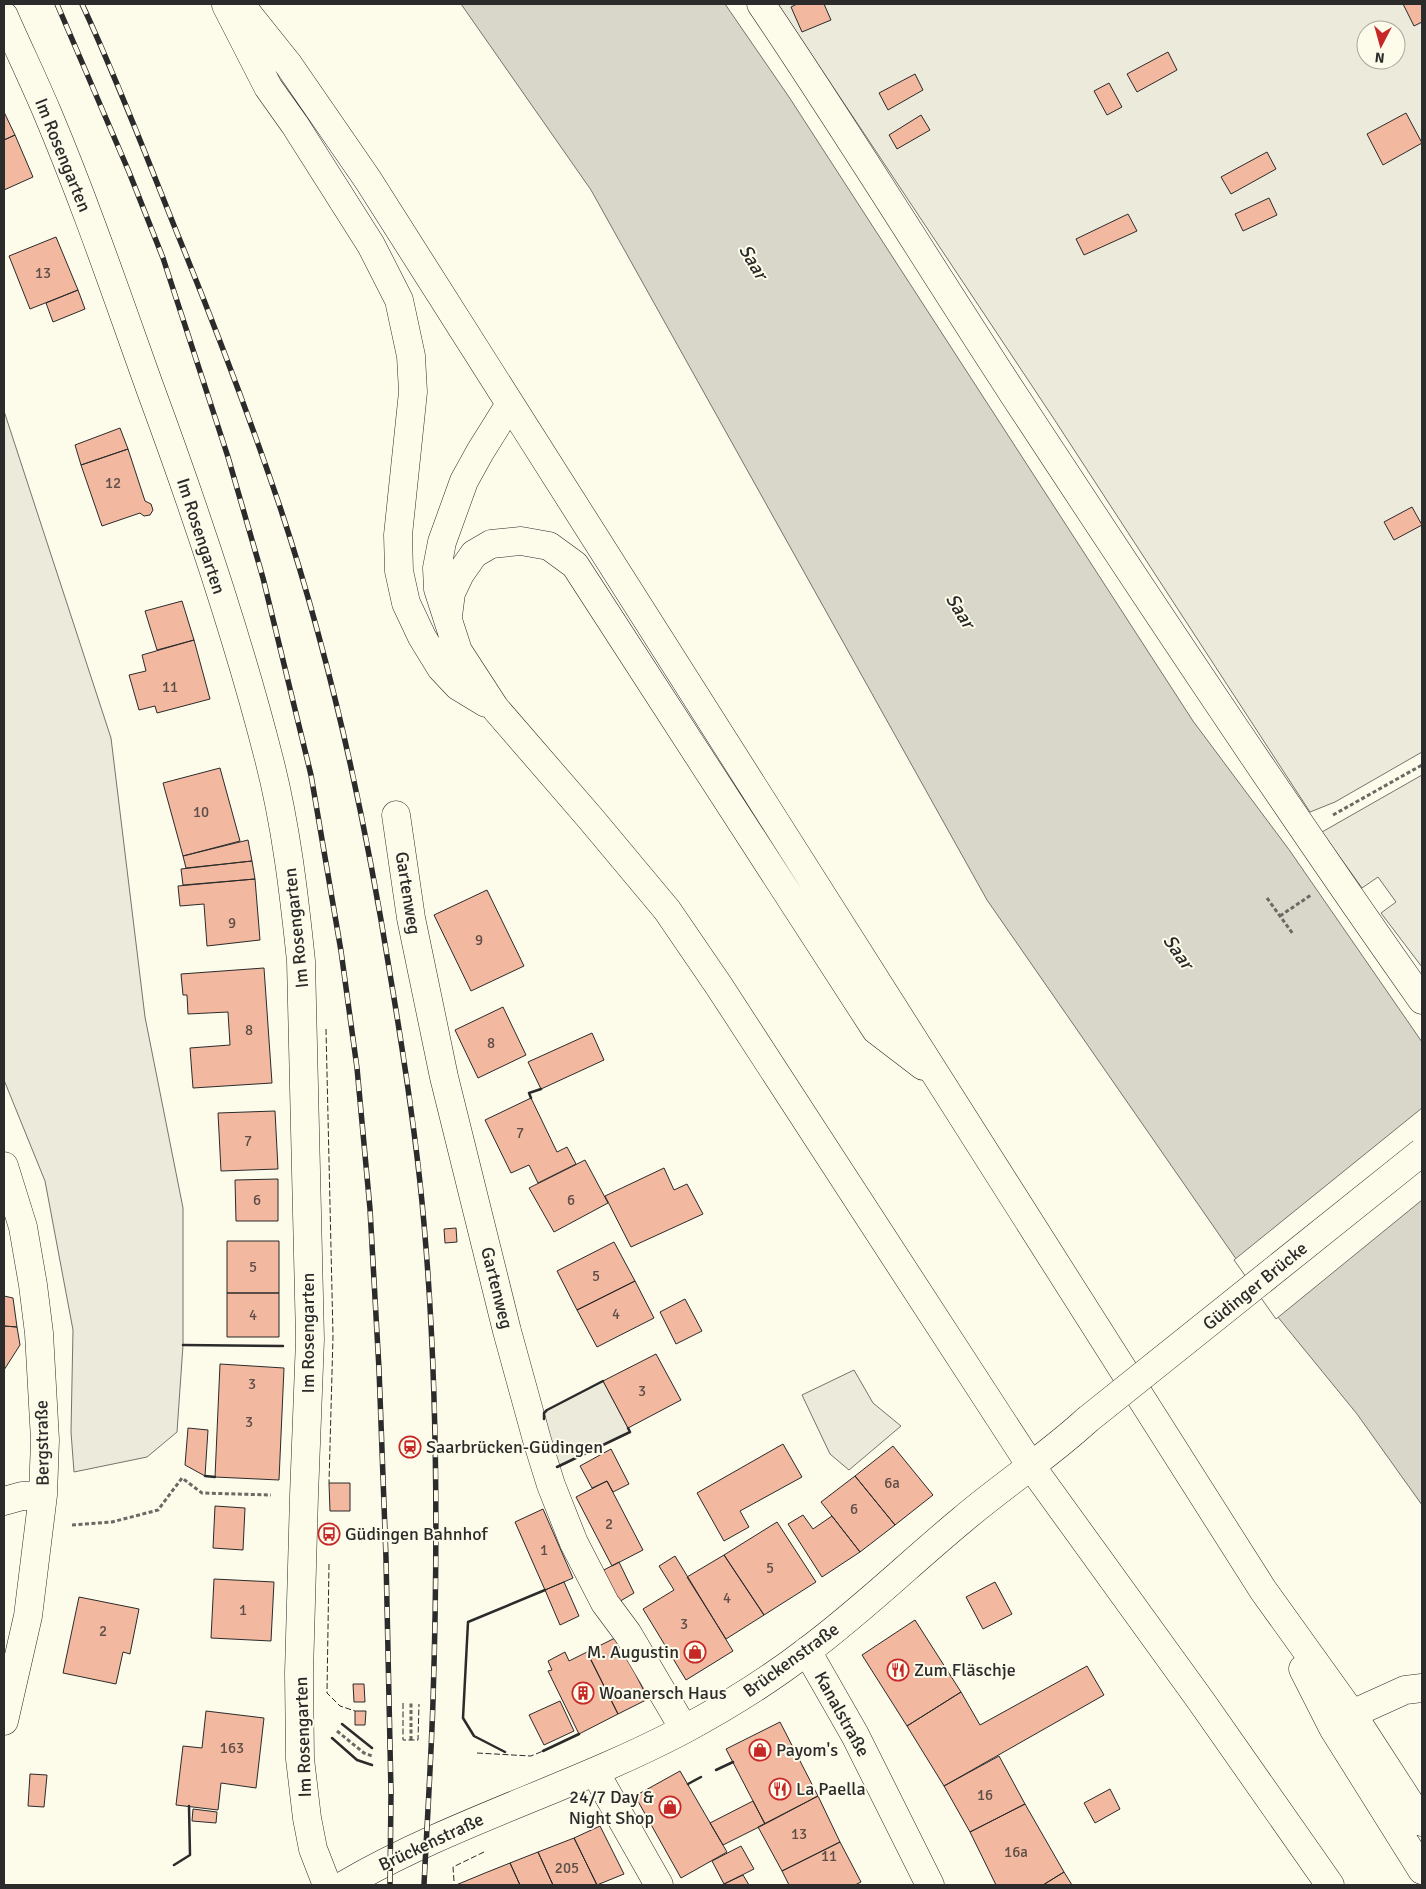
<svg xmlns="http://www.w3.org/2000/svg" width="1426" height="1889" font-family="Signika,sans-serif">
<rect width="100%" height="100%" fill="#fdfbea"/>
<path fill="#ecebdb" stroke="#74746e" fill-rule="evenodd" d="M 778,4 L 1422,4 L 1422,752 L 1335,802 L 1310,812 L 1054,419 ZM 1366,30 L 1396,30 L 1396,60 L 1366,60 Z
M 4,411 L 111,738 L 145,1017 L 183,1208 L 183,1345 L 177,1432 L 147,1457 L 74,1472 L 71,1432 L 73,1330 L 45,1181 L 4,1080 Z
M 1422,775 L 1422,967 L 1381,913 L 1396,902 L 1378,877 L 1362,888 L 1322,832 Z
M 603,1381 L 630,1432 L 557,1468 L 544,1413 L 547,1410 Z"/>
<path fill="#eceadb" stroke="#74746e" d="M 854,1370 L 873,1403 L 901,1426 L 849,1470 L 830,1454 L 802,1395 Z"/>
<path fill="#d8d7c9" stroke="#74746e" d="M 461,4 L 725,4 L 789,97 L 1193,721 L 1290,851 L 1422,1042 L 1422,1505 L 1357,1414 L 1268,1305 L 987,900 L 591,190 Z"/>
<path fill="#fdfbea" stroke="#74746e" d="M 1422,1108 L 1422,1200 L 1276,1319 L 1234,1260 Z"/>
<path fill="#f2b8a0" stroke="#2b2b2b" d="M 797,4 L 824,4 L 831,20 L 802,32 L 791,7 Z
M 1403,4 L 1422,4 L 1422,22 L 1414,26 Z
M 1168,52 L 1177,70 L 1137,92 L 1127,74 Z
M 915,74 L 923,90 L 888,110 L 879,93 Z
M 1109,83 L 1122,107 L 1107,115 L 1094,91 Z
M 4,112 L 15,135 L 4,140 Z
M 1406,113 L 1422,143 L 1383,165 L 1367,134 Z
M 921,115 L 930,130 L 897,149 L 889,135 Z
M 15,135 L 33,177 L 4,190 L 4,140 Z
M 1267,152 L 1276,169 L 1231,194 L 1221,177 Z
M 1269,198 L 1277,215 L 1243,231 L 1235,214 Z
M 1128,214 L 1137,231 L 1084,255 L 1076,239 Z
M 56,237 L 78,290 L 30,309 L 9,256 Z
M 78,290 L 85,309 L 53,322 L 46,303 Z
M 120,428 L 128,449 L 81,465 L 75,445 Z
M 128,449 L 145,501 L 151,504 L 153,510 L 150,515 L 144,516 L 140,513 L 102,526 L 81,465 Z
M 1412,507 L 1422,525 L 1394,540 L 1384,522 Z
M 182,601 L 194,640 L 157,650 L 145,611 Z
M 194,640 L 210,699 L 157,713 L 155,706 L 139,710 L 129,675 L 146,671 L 142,655 Z
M 220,768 L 240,841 L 183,856 L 163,783 Z
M 248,840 L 252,861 L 186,868 L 183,856 Z
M 252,861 L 255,879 L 183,885 L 181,869 Z
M 255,879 L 260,940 L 207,946 L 204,904 L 180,906 L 178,886 Z
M 487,890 L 524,966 L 471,991 L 434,915 Z
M 264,968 L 272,1083 L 193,1088 L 190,1048 L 230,1045 L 228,1012 L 188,1014 L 187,995 L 183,995 L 181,974 Z
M 503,1007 L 526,1055 L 478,1078 L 455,1030 Z
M 592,1033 L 604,1060 L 541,1089 L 528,1062 Z
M 531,1098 L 557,1152 L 567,1147 L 576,1164 L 538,1183 L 529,1165 L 511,1173 L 485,1120 Z
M 275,1111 L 278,1169 L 221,1171 L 218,1113 Z
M 585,1160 L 608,1203 L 554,1232 L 529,1188 Z
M 664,1168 L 674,1190 L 687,1184 L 703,1214 L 631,1247 L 605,1196 Z
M 278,1179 L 278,1221 L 236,1221 L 235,1180 Z
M 456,1228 L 457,1242 L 445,1243 L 444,1229 Z
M 227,1241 L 279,1241 L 279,1293 L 227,1293 Z
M 614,1242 L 635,1281 L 577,1310 L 557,1271 Z
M 635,1281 L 654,1318 L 597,1347 L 577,1310 Z
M 227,1293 L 279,1293 L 279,1337 L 227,1337 Z
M 4,1296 L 13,1298 L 17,1327 L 4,1326 Z
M 685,1299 L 702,1331 L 676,1344 L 660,1312 Z
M 4,1326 L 17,1327 L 20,1345 L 4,1370 Z
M 656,1354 L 681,1400 L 628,1428 L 603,1381 Z
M 220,1364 L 284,1368 L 279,1480 L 215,1477 Z
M 188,1428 L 208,1430 L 205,1476 L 185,1465 Z
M 783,1444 L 802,1477 L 740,1511 L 749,1527 L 724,1541 L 697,1493 Z
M 893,1446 L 933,1495 L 895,1525 L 855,1476 Z
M 611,1449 L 629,1484 L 613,1492 L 607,1481 L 592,1488 L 580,1466 Z
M 855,1476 L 895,1525 L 860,1552 L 821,1502 Z
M 607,1481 L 643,1550 L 612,1566 L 576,1497 Z
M 329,1483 L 350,1483 L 350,1511 L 330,1511 Z
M 215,1506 L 245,1508 L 243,1550 L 213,1548 Z
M 543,1509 L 573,1578 L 545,1590 L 515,1522 Z
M 803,1515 L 813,1529 L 832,1516 L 860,1552 L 822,1577 L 788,1524 Z
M 777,1522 L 816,1582 L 764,1615 L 724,1555 Z
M 724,1555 L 764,1615 L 726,1639 L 687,1577 Z
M 675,1556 L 733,1651 L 686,1680 L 643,1609 L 674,1590 L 659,1566 Z
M 619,1562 L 634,1593 L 617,1603 L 600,1572 Z
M 214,1579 L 274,1582 L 271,1641 L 211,1638 Z
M 564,1582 L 579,1616 L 560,1625 L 545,1590 Z
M 995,1582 L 1012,1614 L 983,1629 L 966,1597 Z
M 79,1597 L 139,1609 L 130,1654 L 123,1652 L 116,1684 L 63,1673 Z
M 915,1620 L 961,1692 L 907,1726 L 862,1655 Z
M 617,1637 L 648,1699 L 618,1714 L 587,1652 Z
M 565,1652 L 569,1661 L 587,1652 L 618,1714 L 579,1734 L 548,1671 L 552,1670 L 548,1661 Z
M 1087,1666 L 1104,1695 L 944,1786 L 907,1726 L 961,1692 L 980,1725 Z
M 353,1684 L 364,1684 L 365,1702 L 354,1702 Z
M 560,1701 L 574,1731 L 544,1745 L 529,1715 Z
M 206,1711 L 264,1718 L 256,1788 L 221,1783 L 218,1810 L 176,1805 L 183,1746 L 202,1748 Z
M 355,1711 L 366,1711 L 365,1725 L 355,1725 Z
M 780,1722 L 818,1796 L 765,1824 L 726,1749 Z
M 999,1756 L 1025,1804 L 970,1832 L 944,1786 Z
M 680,1771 L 727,1852 L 681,1878 L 635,1796 Z
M 30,1774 L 47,1775 L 44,1807 L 28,1806 Z
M 1110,1789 L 1120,1809 L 1095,1823 L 1084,1803 Z
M 818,1796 L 840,1842 L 782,1871 L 758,1827 Z
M 753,1801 L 765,1824 L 723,1845 L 710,1823 Z
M 1025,1804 L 1064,1872 L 1043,1885 L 996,1885 L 970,1832 Z
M 193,1809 L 217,1812 L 216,1823 L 192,1821 Z
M 600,1826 L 624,1874 L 597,1885 L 574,1838 Z
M 574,1838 L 597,1885 L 553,1885 L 538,1852 Z
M 840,1842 L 861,1882 L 855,1885 L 789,1885 L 782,1871 Z
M 741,1846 L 754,1869 L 724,1884 L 712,1861 Z
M 538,1852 L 553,1885 L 520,1885 L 510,1863 Z
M 510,1863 L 520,1885 L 456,1885 L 485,1873 Z
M 1064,1872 L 1072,1885 L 1043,1885 Z
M 743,1875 L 749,1885 L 722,1885 L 724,1884 Z"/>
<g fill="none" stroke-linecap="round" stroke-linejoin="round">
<g stroke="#2b2b2b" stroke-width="29">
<path id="minor" d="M 761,4 C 847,131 928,263 1012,392 C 1146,596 1281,800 1422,1000
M 4,16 C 18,48 33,79 47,112 C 85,202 117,296 150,388 C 195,510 237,633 269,759 C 286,825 294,894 301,961 L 310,1339 L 304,1496 L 299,1673 L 300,1759 L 307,1818 L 313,1849 L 327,1885
M 396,815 L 411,918 L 444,1077 L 507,1331 L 537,1440 L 551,1485 L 574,1543 L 605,1603 L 628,1634 L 684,1729
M 4,1166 L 23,1227 L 33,1285 L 39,1333 L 45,1440 L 43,1495 L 28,1616 L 4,1721
M 4,1501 L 22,1496 L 43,1495
M 807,1651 L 855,1735 L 930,1885
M 1352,1714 L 1405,1690 L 1422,1688
M 595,1772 L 659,1885"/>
</g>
<g stroke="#2b2b2b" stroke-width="29">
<path id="major" d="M 240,4 L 288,64 L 368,180 L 1263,1590 L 1352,1714 L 1422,1822
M 226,5 L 268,87 L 295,125 L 371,245 L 399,300 L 411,356 L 413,392 L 398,535 L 399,571 L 406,603 L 422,637 L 441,668 L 458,686 L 486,703
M 510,404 L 480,452 L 464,481 L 442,542 L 437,568 L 438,589 L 458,651 L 495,708 L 591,819 L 667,910 L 719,986 L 1031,1466 L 1201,1701 L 1330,1885
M 448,616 L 451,593 L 460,574 L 474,554 L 491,544 L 521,541 L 549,546 L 575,565 L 876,1030 L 923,1066
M 1303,1669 L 1333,1728 L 1422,1870
M 344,1885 C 452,1822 573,1788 683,1730 C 726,1707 768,1681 807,1651 C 861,1611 910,1563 962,1520 C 1003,1485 1048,1456 1087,1420"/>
</g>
<path stroke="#6a6964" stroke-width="3" stroke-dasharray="4 2.5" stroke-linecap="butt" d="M 1333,815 L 1422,765
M 1267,898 L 1293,934
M 1280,916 L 1311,895
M 72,1525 L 112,1522 L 158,1510 L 182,1478 L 202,1493 L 271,1495
M 337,1731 L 364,1753 L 372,1756
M 411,1740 L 411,1703"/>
<use href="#minor" stroke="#fdfbea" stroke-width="28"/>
<use href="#major" stroke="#fdfbea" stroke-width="28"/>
<g stroke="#2b2b2b" stroke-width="5.5">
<path id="rail" d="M 57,4 L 129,172 L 163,258 L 228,457 L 263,578 L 311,775 L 341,951 L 357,1068 L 370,1209 L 379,1369 L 386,1558 L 391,1792 L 390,1885
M 82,4 C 116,77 145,153 175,228 C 213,321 249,415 281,510 C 331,661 365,817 390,974 C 404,1057 417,1140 424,1224 C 438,1382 438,1542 433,1701 C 431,1762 427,1824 424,1885"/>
</g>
<use href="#rail" stroke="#fdfbea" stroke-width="4" stroke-dasharray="11" stroke-linecap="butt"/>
<g stroke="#2b2b2b" stroke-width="29" stroke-linecap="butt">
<path id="major-bridge" d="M 1087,1420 L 1422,1152"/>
</g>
<use href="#major-bridge" stroke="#fdfbea" stroke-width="28"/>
<path stroke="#2b2b2b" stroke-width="1" stroke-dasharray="6 2.5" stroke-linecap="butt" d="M 326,1029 L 333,1336 L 329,1483
M 329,1564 L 327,1693 L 340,1706 L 355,1711
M 403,1703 L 403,1740 L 418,1740 L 419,1704
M 477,1753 L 531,1756 L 543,1751
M 454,1881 L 453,1867 L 486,1851"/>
<path stroke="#2b2b2b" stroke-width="2.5" d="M 531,1098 L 529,1093 L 541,1089
M 183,1345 L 283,1346
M 544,1419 L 544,1413 L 547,1410 L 603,1381
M 557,1467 L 630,1432 L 628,1428
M 205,1476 L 215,1477
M 342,1724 L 372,1748
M 332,1738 L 357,1760 L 372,1765
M 543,1751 L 579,1734
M 505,1752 L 474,1736 L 463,1718 L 468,1622 L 545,1590
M 716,1770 L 733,1762
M 688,1784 L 701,1777
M 174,1865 L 190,1855 L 189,1806"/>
</g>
<defs>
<g id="station-ring" transform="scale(1.125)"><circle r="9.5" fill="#fdfbea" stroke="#c62828" stroke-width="1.5"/><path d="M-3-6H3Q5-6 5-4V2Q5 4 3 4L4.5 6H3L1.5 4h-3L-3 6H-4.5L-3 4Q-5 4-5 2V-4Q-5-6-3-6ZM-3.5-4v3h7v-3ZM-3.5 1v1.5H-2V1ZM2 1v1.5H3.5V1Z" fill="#c62828"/></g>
<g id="bus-ring" transform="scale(1.125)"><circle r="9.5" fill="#fdfbea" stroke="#c62828" stroke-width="1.5"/><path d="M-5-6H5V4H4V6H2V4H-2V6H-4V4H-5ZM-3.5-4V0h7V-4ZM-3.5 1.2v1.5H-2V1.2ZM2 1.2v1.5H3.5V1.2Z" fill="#c62828"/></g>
<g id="shop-ring" transform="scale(1.125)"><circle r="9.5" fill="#fdfbea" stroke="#c62828" stroke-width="1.5"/><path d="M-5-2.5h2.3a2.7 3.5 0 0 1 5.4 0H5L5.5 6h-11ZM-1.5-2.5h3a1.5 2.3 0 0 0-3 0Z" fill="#c62828"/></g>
<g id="restaurant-ring" transform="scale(1.125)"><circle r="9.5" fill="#fdfbea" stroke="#c62828" stroke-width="1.5"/><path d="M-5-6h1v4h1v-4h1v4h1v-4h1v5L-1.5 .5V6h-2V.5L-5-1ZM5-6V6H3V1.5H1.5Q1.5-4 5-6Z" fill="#c62828"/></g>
<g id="building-ring" transform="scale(1.125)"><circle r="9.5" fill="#fdfbea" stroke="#c62828" stroke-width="1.5"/><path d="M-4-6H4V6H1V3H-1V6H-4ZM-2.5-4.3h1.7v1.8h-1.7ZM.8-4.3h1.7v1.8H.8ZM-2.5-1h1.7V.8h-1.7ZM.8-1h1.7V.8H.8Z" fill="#c62828"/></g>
</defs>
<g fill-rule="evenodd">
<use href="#station-ring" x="410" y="1447"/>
<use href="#bus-ring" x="329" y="1534"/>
<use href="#shop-ring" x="695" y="1652"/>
<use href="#restaurant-ring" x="898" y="1670"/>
<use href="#building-ring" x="583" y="1693"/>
<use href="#shop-ring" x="760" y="1750"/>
<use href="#restaurant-ring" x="780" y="1789"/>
<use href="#shop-ring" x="670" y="1807"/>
</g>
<g text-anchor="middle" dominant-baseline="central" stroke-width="4" stroke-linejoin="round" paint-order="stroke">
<g font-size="15" fill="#5d4e48">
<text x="43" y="273">13</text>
<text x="113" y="483">12</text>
<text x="170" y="687">11</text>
<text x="201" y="812">10</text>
<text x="232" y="923">9</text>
<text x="479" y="940">9</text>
<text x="249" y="1030">8</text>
<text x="491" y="1043">8</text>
<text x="520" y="1133">7</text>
<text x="248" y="1141">7</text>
<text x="257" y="1200">6</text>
<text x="571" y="1200">6</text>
<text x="253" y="1267">5</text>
<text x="596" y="1276">5</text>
<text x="616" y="1314">4</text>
<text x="253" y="1315">4</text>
<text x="252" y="1384">3</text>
<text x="642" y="1391">3</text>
<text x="249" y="1422">3</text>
<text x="892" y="1483">6a</text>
<text x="854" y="1509">6</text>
<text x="609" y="1524">2</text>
<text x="544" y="1550">1</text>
<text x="770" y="1568">5</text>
<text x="727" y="1598">4</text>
<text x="243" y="1610">1</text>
<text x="684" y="1624">3</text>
<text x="103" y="1631">2</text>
<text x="232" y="1748">163</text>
<text x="985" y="1795">16</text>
<text x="799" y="1834">13</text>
<text x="1016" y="1852">16a</text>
<text x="829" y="1856">11</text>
<text x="567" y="1868">205</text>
</g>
<g font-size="18" fill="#2b2b2b" stroke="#fdfbea">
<text transform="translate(63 155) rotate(68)">Im Rosengarten</text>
<text transform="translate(201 536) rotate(72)">Im Rosengarten</text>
<text transform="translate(408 893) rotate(81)">Gartenweg</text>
<text transform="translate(296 928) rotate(-96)">Im Rosengarten</text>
<text transform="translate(1255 1286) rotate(-39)">Güdinger Brücke</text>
<text transform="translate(497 1288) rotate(76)">Gartenweg</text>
<text transform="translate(308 1333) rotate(-90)">Im Rosengarten</text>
<text transform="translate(42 1443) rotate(-91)">Bergstraße</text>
<text transform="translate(791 1660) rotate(-36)">Brückenstraße</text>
<text transform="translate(842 1714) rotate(61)">Kanalstraße</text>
<text transform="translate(303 1737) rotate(-92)">Im Rosengarten</text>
<text transform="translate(431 1842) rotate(-25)">Brückenstraße</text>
</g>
<g font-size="18" fill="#2b2b2b" stroke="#fdfbea" text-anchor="start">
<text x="426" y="1447">Saarbrücken-Güdingen</text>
<text x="345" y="1534">Güdingen Bahnhof</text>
<text x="679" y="1652" text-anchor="end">M. Augustin</text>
<text x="914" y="1670">Zum Fläschje</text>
<text x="599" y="1693">Woanersch Haus</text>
<text x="776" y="1750">Payom's</text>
<text x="796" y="1789">La Paella</text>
<text x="654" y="1797" text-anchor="end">24/7 Day &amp;<tspan x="654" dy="21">Night Shop</tspan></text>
</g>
<g font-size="19" font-style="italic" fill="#2b2b2b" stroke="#fdfbea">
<text transform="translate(753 262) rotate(59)">Saar</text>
<text transform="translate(960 611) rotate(58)">Saar</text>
<text transform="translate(1178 952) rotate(55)">Saar</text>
</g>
</g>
<rect width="1426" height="1889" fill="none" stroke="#2b2b2b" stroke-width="10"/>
<g transform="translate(1381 45) rotate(186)"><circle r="24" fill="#fdfbea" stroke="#a9a89e"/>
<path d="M0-4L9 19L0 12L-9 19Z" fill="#c62828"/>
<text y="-8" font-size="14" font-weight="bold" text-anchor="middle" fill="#2b2b2b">N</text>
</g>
</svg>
